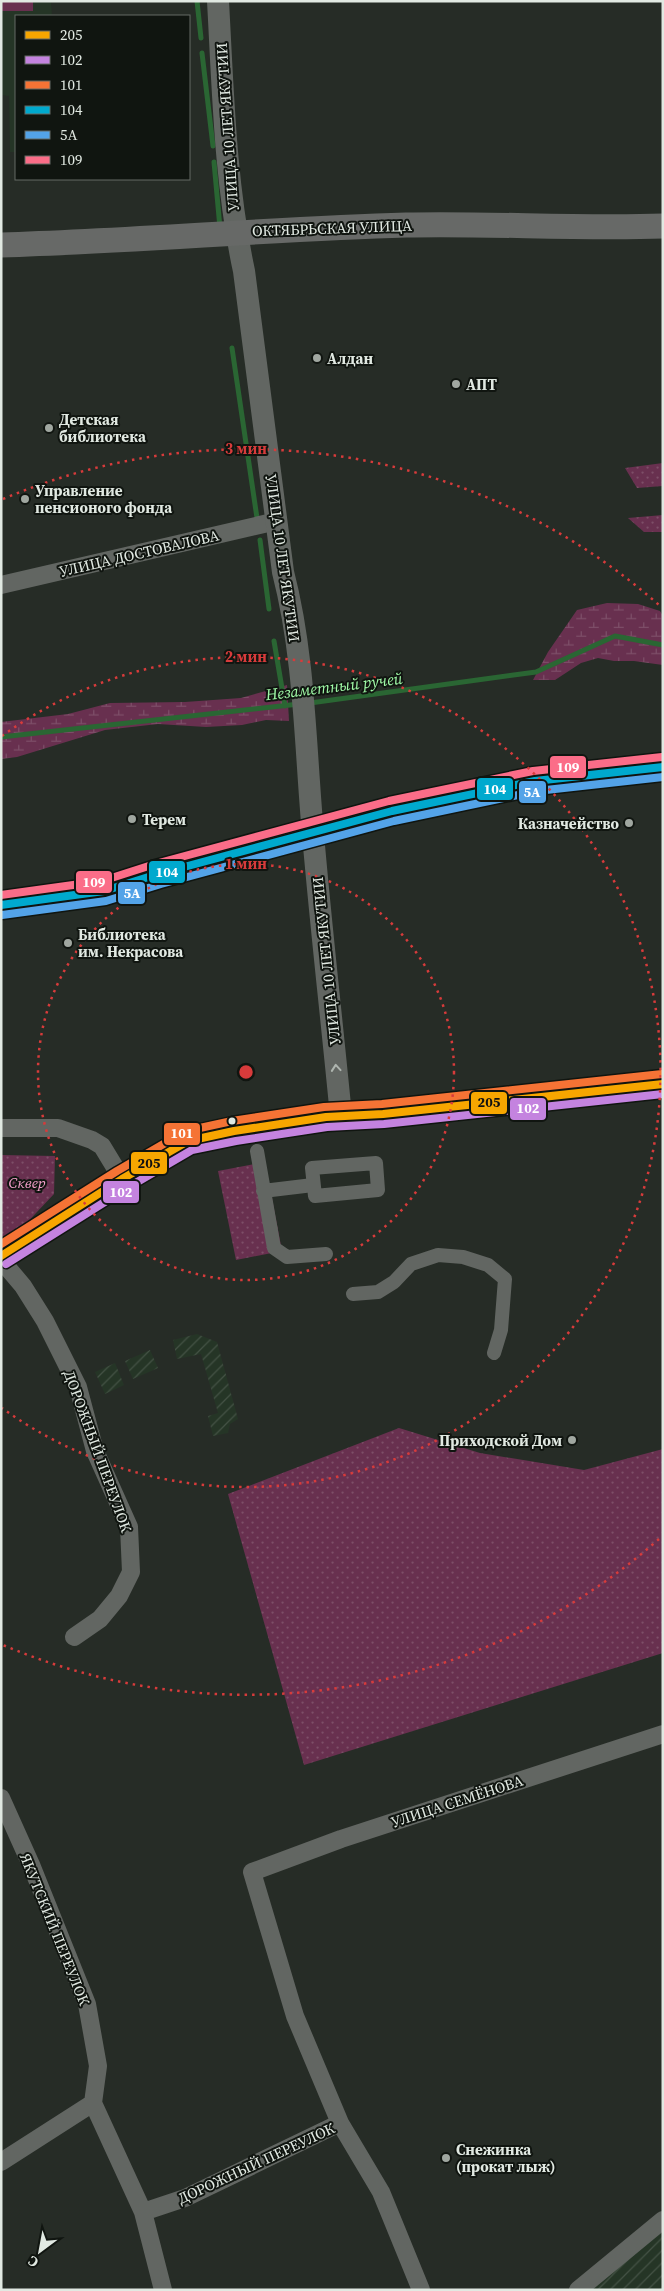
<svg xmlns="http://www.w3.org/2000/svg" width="664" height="2291" font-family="'Source Serif 4',serif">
<defs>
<pattern id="industrial-furrows" width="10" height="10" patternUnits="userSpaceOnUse" patternTransform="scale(1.25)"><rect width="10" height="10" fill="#253526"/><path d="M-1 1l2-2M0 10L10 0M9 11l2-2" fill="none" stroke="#445245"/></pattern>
<pattern id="green-dots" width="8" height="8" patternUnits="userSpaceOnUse" patternTransform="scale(1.25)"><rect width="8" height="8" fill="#68304f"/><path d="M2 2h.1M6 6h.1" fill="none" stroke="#7d4e68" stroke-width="1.8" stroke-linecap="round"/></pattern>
<pattern id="wetland-marsh" width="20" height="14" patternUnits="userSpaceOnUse" patternTransform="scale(1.25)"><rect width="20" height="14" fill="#68304f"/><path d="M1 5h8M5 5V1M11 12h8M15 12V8" fill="none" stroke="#7d4e68"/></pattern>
</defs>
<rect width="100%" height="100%" fill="#262c26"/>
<path fill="#253526" d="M 1,1 L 51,1 L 52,16 L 16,16 L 16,152 L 10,152 L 9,96 L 1,95 Z"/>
<path fill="url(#industrial-furrows)" d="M 197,1334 L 217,1342 L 238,1419 L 230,1424 L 228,1433 L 213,1436 L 208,1416 L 218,1413 L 201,1354 L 177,1359 L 173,1340 Z
M 150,1350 L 158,1368 L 133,1379 L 125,1361 Z
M 115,1363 L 124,1385 L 105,1394 L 95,1372 Z
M 663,2229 L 663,2290 L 588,2290 Z"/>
<path fill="url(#green-dots)" d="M 663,463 L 663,486 L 637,488 L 625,468 Z
M 663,515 L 663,532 L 644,532 L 628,518 Z
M 1,1155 L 55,1156 L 54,1194 L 1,1250 Z
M 265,1162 L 282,1251 L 236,1260 L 218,1171 Z
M 399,1428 L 480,1453 L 584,1470 L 663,1449 L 663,1653 L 304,1765 L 228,1494 Z"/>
<path fill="url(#wetland-marsh)" d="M 607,603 L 638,604 L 660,611 L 663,616 L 663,665 L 634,661 L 614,661 L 598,658 L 581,663 L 555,680 L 533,680 L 548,652 L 577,610 Z
M 287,685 L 289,721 L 266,720 L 242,725 L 206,727 L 158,724 L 105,730 L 17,757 L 1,759 L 1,722 L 68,714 L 110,703 L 185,702 L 241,698 Z"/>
<path fill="#68304f" d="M 1,1 L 33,1 L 33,11 L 1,11 Z"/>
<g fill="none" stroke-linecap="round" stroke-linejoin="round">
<path stroke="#2a6633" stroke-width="5" d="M 197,1 L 201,38
M 202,53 L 213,146
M 214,162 L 220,228
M 232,348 L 257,518
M 260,540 L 269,609
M 274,641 L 285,706
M 310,703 L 536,672 L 615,636 L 663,645
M 1,737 L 299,704"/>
<path stroke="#626662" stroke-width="14" d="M 257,1151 L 274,1248 L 287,1257 L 326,1254
M 376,1163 L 378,1190 L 315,1196 L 312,1168 Z
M 263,1191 L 313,1185
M 353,1294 L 378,1292 L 394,1282 L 411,1264 L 438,1255 L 463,1257 L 488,1265 L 505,1279 L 501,1330 L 494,1353"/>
<path stroke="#626662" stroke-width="18" d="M 1,585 L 277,521
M 1,1128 L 58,1128 L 92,1140 L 102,1146 L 122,1179
M 1,1260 L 23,1286 L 45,1321 L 78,1387 L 95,1451 L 129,1527 L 131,1572 L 119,1596 L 100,1619 L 74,1637
M 1,1798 L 32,1867 L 87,2004 L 98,2066 L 93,2103 L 143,2212 L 163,2290
M 1,2162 L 93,2103
M 143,2212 L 185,2198 L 340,2123
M 421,2290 L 381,2192 L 340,2123 L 295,2016 L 252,1872 L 341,1839 L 663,1734
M 578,2290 L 663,2220"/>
<path stroke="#626662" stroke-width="22" d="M 218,1 C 223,91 225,183 244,271 L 283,572 C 305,657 305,746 313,834 C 321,928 332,1022 341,1116
M 1,905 L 104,891 L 158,874 L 392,811 L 535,781 L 663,767"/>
<path stroke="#676967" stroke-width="25" d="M 1,245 C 136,241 271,229 406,225 C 491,223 577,229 663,226"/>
<path stroke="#646562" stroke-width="28" d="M 1,1256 L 122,1179 L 188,1141 L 234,1131 L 326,1117 L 383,1114 L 663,1084"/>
<g stroke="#101510" stroke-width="11">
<path id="bus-1" d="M 1,1256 L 122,1179 L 188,1141 L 234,1131 L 326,1117 L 383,1114 L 663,1084"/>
</g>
<g stroke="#101510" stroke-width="11">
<path id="bus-2" d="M 6,1264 L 127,1188 L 192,1150 L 236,1141 L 327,1127 L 384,1124 L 663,1094"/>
</g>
<g stroke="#101510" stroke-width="11">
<path id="bus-3" d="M 1,1244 L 117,1171 L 186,1131 L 232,1121 L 324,1107 L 382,1104 L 662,1074"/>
</g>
<g stroke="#101510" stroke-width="11">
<path id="bus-4" d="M 1,905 L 104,891 L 158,874 L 392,811 L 535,781 L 663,767"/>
</g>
<g stroke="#101510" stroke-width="11">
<path id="bus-5" d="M 2,915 L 106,901 L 161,884 L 394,821 L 537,791 L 663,777"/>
</g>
<g stroke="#101510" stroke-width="11">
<path id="bus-6" d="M 1,895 L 102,881 L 155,864 L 389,801 L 533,771 L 662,757"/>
</g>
<use href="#bus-1" stroke="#f7a600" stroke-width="8"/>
<use href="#bus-2" stroke="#c483df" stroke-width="8"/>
<use href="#bus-3" stroke="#f57335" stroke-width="8"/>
<use href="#bus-4" stroke="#00a9ce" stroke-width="8"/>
<use href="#bus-5" stroke="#53a3e8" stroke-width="8"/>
<use href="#bus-6" stroke="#fb6d88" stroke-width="8"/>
</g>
<defs><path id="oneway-chevron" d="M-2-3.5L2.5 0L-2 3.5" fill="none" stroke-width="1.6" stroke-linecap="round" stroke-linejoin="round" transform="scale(1.25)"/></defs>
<use stroke="#aeb5af" href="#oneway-chevron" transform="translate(336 1068) rotate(-95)"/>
<g fill="none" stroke="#d73b3b" stroke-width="2.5" stroke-dasharray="2.5 5">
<circle cx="246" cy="1072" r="208"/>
<path d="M2 736A415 415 0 1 1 2 1408"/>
<path d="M659 1539A623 623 0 0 1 3 1645M3 499A623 623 0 0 1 659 605"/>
</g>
<g fill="#a0a7a0" stroke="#101510" stroke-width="2">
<circle cx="317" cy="358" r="5"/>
<circle cx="456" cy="384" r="5"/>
<circle cx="49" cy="428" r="5"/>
<circle cx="25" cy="499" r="5"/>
<circle cx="132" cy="819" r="5"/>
<circle cx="629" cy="823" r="5"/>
<circle cx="68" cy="943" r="5"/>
<circle cx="572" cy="1440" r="5"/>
<circle cx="446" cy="2158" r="5"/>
</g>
<circle fill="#e1e9e2" stroke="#101510" stroke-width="2" cx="232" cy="1121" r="4.5"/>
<g text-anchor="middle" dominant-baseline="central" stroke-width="4" stroke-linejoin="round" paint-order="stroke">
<g font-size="15" fill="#e1e9e2" stroke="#101510">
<text transform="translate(227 127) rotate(-94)">УЛИЦА 10 ЛЕТ ЯКУТИИ</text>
<text transform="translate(332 228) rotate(-2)">ОКТЯБРЬСКАЯ УЛИЦА</text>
<text transform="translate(139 553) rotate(-13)">УЛИЦА ДОСТОВАЛОВА</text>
<text transform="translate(283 558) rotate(82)">УЛИЦА 10 ЛЕТ ЯКУТИИ</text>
<text transform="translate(326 961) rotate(-96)">УЛИЦА 10 ЛЕТ ЯКУТИИ</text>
<text transform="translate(98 1451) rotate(70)">ДОРОЖНЫЙ ПЕРЕУЛОК</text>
<text transform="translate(457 1801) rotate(-18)">УЛИЦА СЕМЁНОВА</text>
<text transform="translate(55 1929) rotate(68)">ЯКУТСКИЙ ПЕРЕУЛОК</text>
<text transform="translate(256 2163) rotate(-25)">ДОРОЖНЫЙ ПЕРЕУЛОК</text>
</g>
<g font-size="15" font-weight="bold" fill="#e1e9e2" stroke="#101510" text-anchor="start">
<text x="327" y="358">Алдан</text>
<text x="466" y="384">АПТ</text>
<text x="59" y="419">Детская<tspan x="59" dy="17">библиотека</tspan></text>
<text x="35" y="490">Управление<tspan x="35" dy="17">пенсионого фонда</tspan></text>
<text x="142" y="819">Терем</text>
<text x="619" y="823" text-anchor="end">Казначейство</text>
<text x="78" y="934">Библиотека<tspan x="78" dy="17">им. Некрасова</tspan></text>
<text x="562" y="1440" text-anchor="end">Приходской Дом</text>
<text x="456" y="2149">Снежинка<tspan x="456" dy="17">(прокат лыж)</tspan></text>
</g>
<g font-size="15" font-style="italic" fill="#f5a1cc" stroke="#101510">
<text x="27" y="1182">Сквер</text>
</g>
<g font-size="16" font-style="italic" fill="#a1fba8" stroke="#101510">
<text transform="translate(334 686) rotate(-7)">Незаметный ручей</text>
</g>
</g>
<circle cx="246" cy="1072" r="8" fill="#d73b3b" stroke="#101510" stroke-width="2.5"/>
<g font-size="15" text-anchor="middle" font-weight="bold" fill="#d73b3b" stroke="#101510" stroke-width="4" stroke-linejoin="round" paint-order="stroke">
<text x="246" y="454">3 мин</text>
<text x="246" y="662">2 мин</text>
<text x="246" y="869">1 мин</text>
</g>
<g stroke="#101510" stroke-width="2">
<rect x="549" y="755" width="38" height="24" rx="5" fill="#fb6d88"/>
<rect x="476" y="777" width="38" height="24" rx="5" fill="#00a9ce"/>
<rect x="518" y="780" width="29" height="24" rx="5" fill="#53a3e8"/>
<rect x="148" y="860" width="38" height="24" rx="5" fill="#00a9ce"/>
<rect x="75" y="870" width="38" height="24" rx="5" fill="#fb6d88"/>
<rect x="117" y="881" width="29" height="24" rx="5" fill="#53a3e8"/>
<rect x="470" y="1091" width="38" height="24" rx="5" fill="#f7a600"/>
<rect x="509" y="1097" width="38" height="24" rx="5" fill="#c483df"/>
<rect x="163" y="1122" width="38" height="24" rx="5" fill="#f57335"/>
<rect x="130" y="1151" width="38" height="24" rx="5" fill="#f7a600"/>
<rect x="102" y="1180" width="38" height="24" rx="5" fill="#c483df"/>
</g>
<g font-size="14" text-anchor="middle" font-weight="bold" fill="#fff">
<text x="568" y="772">109</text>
<text x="495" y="794">104</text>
<text x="532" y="797">5А</text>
<text x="167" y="877">104</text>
<text x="94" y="887">109</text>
<text x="132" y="898">5А</text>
<text x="528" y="1113">102</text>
<text x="182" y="1138">101</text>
<text x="121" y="1197">102</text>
</g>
<g font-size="14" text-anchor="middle" font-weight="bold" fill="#111">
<text x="489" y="1107">205</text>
<text x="149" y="1168">205</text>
</g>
<rect width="664" height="2291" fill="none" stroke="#e1e9e2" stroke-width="5"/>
<rect x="15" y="15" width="175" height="165" fill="#101510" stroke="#646a64"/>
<rect x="25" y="31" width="25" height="8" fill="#f7a600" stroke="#646a64"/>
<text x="60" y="40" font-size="15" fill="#e1e9e2">205</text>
<rect x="25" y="56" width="25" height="8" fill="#c483df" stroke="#646a64"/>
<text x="60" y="65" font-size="15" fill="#e1e9e2">102</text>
<rect x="25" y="81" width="25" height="8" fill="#f57335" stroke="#646a64"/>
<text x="60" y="90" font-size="15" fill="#e1e9e2">101</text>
<rect x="25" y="106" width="25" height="8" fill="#00a9ce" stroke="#646a64"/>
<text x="60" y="115" font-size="15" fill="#e1e9e2">104</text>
<rect x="25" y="131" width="25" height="8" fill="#53a3e8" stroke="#646a64"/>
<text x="60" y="140" font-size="15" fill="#e1e9e2">5А</text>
<rect x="25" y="156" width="25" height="8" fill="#fb6d88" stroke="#646a64"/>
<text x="60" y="165" font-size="15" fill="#e1e9e2">109</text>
<g transform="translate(40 2251) rotate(212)" stroke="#101510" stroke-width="4" paint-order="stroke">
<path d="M0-4L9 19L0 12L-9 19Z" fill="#e1e9e2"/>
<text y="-8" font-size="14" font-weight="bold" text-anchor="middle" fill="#e1e9e2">С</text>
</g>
</svg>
